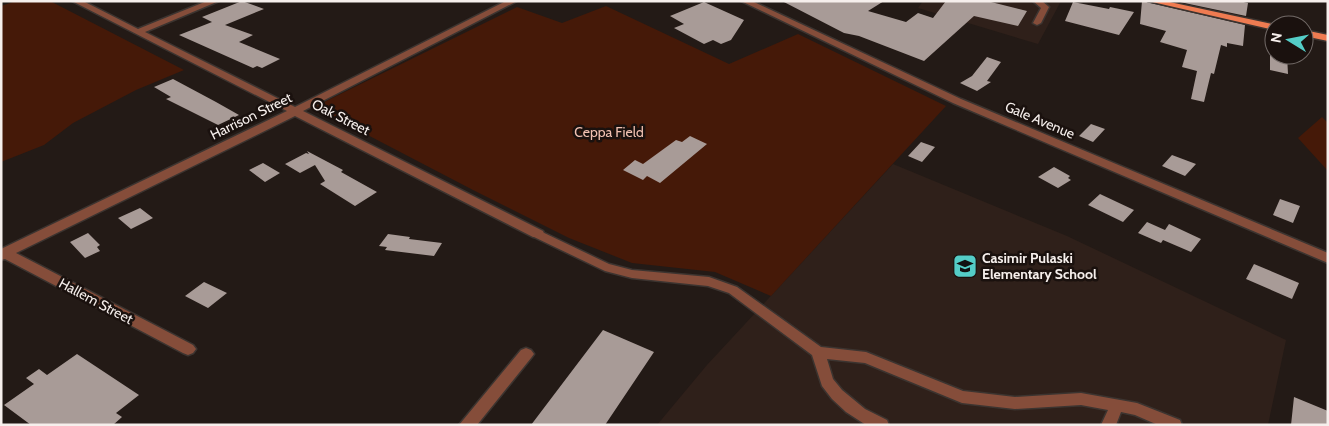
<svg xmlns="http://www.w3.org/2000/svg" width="1329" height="426" font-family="Cabin,sans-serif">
<rect width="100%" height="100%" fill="#231a16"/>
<path fill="#2f201a" d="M 923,1 L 1061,1 L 1038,44 L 918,8 Z
M 893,164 L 1067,236 L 1286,340 L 1268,425 L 657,425 L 707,365 Z"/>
<path fill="#451908" d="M 16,1 L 50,1 L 184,70 L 136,90 L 73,123 L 44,145 L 1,162 L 1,6 Z
M 606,6 L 729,64 L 798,34 L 946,106 L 771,296 L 715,272 L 632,263 L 569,238 L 473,190 L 314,107 L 517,7 L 562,23 Z
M 1322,117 L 1328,123 L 1328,171 L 1298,138 Z"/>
<path fill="#a89b97" d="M 242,1 L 264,9 L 225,25 L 253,35 L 239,42 L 280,59 L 262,68 L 257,66 L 253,68 L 179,35 L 212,22 L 202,17 Z
M 782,1 L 884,1 L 868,11 L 906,22 L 918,13 L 933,18 L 946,1 L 987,1 L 1027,11 L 1018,26 L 974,16 L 924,61 L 859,36 L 844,33 Z
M 1142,1 L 1245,25 L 1243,46 L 1227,43 L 1227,47 L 1221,45 L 1214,74 L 1211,73 L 1204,102 L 1191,99 L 1197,71 L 1182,67 L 1187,50 L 1160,42 L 1166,31 L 1140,24 Z
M 1175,1 L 1239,1 L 1248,3 L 1246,16 Z
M 704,2 L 744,20 L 731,40 L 721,44 L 713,40 L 704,44 L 674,28 L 684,24 L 670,16 Z
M 1073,2 L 1109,9 L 1110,7 L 1134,12 L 1119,35 L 1065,21 Z
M 1270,55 L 1287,55 L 1288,74 L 1270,70 Z
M 987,57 L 1001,62 L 987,81 L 991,82 L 977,91 L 960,83 L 972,76 Z
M 173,79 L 216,102 L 239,115 L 218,125 L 166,99 L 171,97 L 154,87 Z
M 1091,124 L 1105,129 L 1093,142 L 1079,136 Z
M 690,136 L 707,144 L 660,183 L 647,176 L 643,180 L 623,170 L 635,160 L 643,164 L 676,140 L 682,142 Z
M 921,142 L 935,147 L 922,162 L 908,156 Z
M 307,151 L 343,170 L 341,172 L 377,192 L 355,206 L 320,184 L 325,181 L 315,165 L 300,173 L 285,164 L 306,153 L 309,154 Z
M 1172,155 L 1196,164 L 1185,176 L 1162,166 Z
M 263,163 L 280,173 L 265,182 L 249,170 Z
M 1054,167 L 1070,176 L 1068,178 L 1071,180 L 1058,188 L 1038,177 Z
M 1100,194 L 1134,210 L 1123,222 L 1088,205 Z
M 1280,199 L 1300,206 L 1293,223 L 1273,215 Z
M 140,208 L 153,218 L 131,229 L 118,218 Z
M 1147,222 L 1165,230 L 1169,224 L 1201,239 L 1191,252 L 1163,240 L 1161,243 L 1138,233 Z
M 88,233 L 100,245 L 97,247 L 100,251 L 85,258 L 70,242 Z
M 388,234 L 410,237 L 409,239 L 442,243 L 434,256 L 385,250 L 387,247 L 379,246 Z
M 1254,264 L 1299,283 L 1292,299 L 1246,279 Z
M 204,282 L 227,293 L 208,308 L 185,296 Z
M 603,330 L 654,352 L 605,425 L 531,425 Z
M 77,354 L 139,395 L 116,413 L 122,417 L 113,425 L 31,425 L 4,405 L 34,384 L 26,378 L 39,369 L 47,375 Z
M 1294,397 L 1328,411 L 1328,425 L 1291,425 Z"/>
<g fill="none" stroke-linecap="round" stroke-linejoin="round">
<g stroke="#3c3430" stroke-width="3">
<path id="service" d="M 1033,1 L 1042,1 L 1049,7 L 1041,23 L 1037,25 L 1033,23 L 1041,8 Z
M 538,230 L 609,264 L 632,270 L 709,277 L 737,287 L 821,347 L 866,352 L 963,391 L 1015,397 L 1081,393 L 1137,403 L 1180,420 L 1182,425 L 1158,425 L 1135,415 L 1121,412 L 1116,425 L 1101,425 L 1108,410 L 1081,405 L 1015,409 L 962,403 L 865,363 L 827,359 L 833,379 L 842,390 L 865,409 L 887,420 L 889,425 L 866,425 L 846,412 L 832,399 L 822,386 L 812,355 L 729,293 L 708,286 L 632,278 L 605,271 L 534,237 L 532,234 L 534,231 Z"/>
</g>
<g stroke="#3c3430" stroke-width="3">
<path id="minor" d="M 72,1 L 83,1 L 138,29 L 207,1 L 219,1 L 145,32 L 295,107 L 506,1 L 517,1 L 303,111 L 543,231 L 544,234 L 543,237 L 533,237 L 295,116 L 16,253 L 193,345 L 196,349 L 193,353 L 188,355 L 183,353 L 5,259 L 1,260 L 1,249 L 287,111 Z
M 741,1 L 752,1 L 961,99 L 1328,253 L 1328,263 L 953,103 Z
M 526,348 L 531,350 L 534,354 L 531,358 L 477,425 L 459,425 L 521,350 Z"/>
</g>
<g stroke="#3c3430" stroke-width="3">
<path id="primary" d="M 1148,1 L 1165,1 L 1277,25 L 1274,25 L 1274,30 Z
M 1304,30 L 1328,35 L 1328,41 L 1304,36 Z"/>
</g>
<use href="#service" fill="#854d3a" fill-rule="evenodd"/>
<use href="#minor" fill="#854d3a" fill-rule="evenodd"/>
<use href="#primary" fill="#ee7b51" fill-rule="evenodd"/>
</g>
<defs>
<g id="school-square" transform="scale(1.25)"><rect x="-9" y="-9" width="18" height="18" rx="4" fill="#54cdc7" stroke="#1a110e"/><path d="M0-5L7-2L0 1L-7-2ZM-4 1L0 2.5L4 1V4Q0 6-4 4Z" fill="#111"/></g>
</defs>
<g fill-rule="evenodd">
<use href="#school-square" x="965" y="266"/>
</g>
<g text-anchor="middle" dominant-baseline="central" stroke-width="5" stroke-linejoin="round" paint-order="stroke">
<g font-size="14" fill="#f6efec" stroke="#1a110e">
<text transform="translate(251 116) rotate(-26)">Harrison Street</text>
<text transform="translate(341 117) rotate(27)">Oak Street</text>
<text transform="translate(1040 120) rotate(23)">Gale Avenue</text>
<text transform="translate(96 301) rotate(28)">Hallem Street</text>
</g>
<g font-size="14" fill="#f2c1b1" stroke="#1a110e">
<text x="609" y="132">Ceppa Field</text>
</g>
<g font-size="14" font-weight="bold" fill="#f6efec" stroke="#1a110e" text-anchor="start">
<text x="982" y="258">Casimir Pulaski<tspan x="982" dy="16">Elementary School</tspan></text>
</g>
</g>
<rect width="1329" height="426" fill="none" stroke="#f6efec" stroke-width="5"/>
<g transform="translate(1289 40) rotate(280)"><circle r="24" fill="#1a110e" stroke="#726a67"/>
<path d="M0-4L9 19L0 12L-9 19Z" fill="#54cdc7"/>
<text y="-8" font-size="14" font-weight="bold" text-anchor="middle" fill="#f6efec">N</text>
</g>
</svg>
